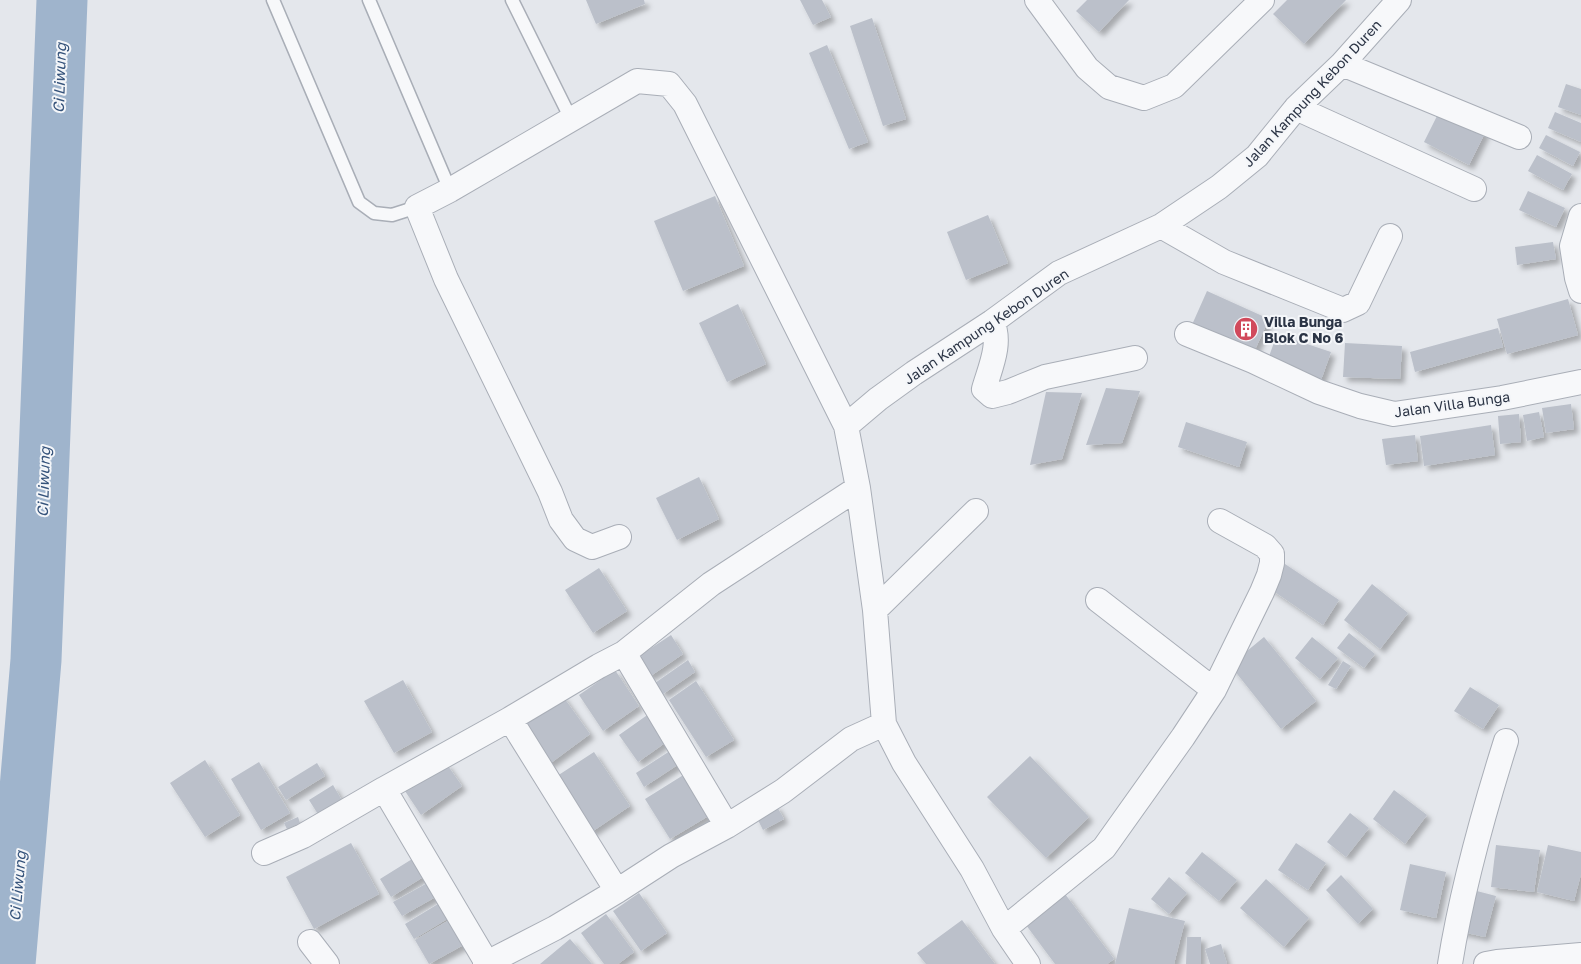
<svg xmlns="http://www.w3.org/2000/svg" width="1581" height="964" font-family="'Golos Text',sans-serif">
<defs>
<filter id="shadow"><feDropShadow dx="4.5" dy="4.5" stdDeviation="2.5" flood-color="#0004"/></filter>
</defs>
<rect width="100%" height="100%" fill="#e4e7ec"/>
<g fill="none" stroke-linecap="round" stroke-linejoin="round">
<path stroke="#9fb4cc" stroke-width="51" d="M 10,964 L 36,660 L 62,0"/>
</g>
<path fill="#bbc0ca" filter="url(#shadow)" d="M 586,0 L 644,0 L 645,4 L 596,24 Z
M 800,0 L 822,0 L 831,17 L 813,25 Z
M 1087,0 L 1129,0 L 1099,32 L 1076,11 Z
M 1287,0 L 1346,0 L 1304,44 L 1273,14 Z
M 872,18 L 906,119 L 883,126 L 850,26 Z
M 827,45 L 868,142 L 849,149 L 809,53 Z
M 1566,84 L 1581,89 L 1581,115 L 1558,107 Z
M 1441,108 L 1486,131 L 1469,165 L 1424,142 Z
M 1555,112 L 1581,123 L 1581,142 L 1548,128 Z
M 1546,135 L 1580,152 L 1573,166 L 1539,148 Z
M 1537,155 L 1572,174 L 1563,190 L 1528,171 Z
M 1528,191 L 1565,208 L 1556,227 L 1519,210 Z
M 715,196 L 744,266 L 683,291 L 654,221 Z
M 988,215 L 1008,263 L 966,280 L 947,232 Z
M 1553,242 L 1556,259 L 1517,265 L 1515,247 Z
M 1207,291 L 1269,319 L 1253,354 L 1191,327 Z
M 1568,299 L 1578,335 L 1507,354 L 1497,319 Z
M 738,304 L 766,364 L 727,382 L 699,323 Z
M 1498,328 L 1503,347 L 1415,372 L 1410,352 Z
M 1277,334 L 1331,352 L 1320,383 L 1266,365 Z
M 1345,343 L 1402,346 L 1400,379 L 1343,377 Z
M 1106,388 L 1140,391 L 1122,443 L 1086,445 Z
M 1046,392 L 1082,393 L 1062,459 L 1030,465 Z
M 1571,404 L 1574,429 L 1546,433 L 1542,408 Z
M 1539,412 L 1544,437 L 1527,441 L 1523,415 Z
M 1519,414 L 1521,442 L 1500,444 L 1498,416 Z
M 1186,422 L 1247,442 L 1239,467 L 1178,447 Z
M 1491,425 L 1495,455 L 1424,466 L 1420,436 Z
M 1415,435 L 1418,461 L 1386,465 L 1382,439 Z
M 699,477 L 719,519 L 677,540 L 656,498 Z
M 1282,562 L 1339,600 L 1323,625 L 1266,586 Z
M 599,568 L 627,611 L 593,633 L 565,590 Z
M 1372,584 L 1408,613 L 1380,649 L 1344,620 Z
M 1349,633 L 1375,654 L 1364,668 L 1337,648 Z
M 671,635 L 683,654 L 649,677 L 636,658 Z
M 1264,637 L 1316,701 L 1281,729 L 1230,665 Z
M 1312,637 L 1338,658 L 1320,679 L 1295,658 Z
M 688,660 L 695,672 L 663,694 L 655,683 Z
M 1343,661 L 1351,666 L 1336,689 L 1328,685 Z
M 615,670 L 639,706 L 603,731 L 579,695 Z
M 403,680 L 432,732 L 394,753 L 364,701 Z
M 696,681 L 734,740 L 706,757 L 669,700 Z
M 1470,687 L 1499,705 L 1483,729 L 1454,711 Z
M 562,695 L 590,734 L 548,765 L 520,725 Z
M 653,711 L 672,738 L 638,762 L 619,735 Z
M 676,747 L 685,760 L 644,787 L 636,773 Z
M 594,752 L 630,806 L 590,833 L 554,778 Z
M 1030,756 L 1089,817 L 1046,858 L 987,797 Z
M 205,760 L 240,815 L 205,837 L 170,783 Z
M 259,762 L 290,813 L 261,830 L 231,779 Z
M 317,763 L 325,776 L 286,800 L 278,787 Z
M 446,763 L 462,786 L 421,815 L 405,791 Z
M 685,774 L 710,815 L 670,839 L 645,799 Z
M 333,785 L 344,804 L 321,819 L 309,800 Z
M 1394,790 L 1427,815 L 1405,844 L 1373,819 Z
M 776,805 L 784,819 L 763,830 L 756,816 Z
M 1350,813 L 1369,828 L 1346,857 L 1327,842 Z
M 298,817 L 300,823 L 287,829 L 284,823 Z
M 351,843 L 379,894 L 314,929 L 286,877 Z
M 1296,843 L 1326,863 L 1308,890 L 1278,870 Z
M 1496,845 L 1540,850 L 1534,892 L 1491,887 Z
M 1548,845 L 1581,852 L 1581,874 L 1574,901 L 1537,892 Z
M 1202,852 L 1237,880 L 1219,901 L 1185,873 Z
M 417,856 L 428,874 L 391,897 L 380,879 Z
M 1410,864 L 1446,872 L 1436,918 L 1400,910 Z
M 1341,875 L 1373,909 L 1358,924 L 1326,890 Z
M 1169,877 L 1187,893 L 1169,914 L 1151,899 Z
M 1266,879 L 1309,918 L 1284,947 L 1240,908 Z
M 431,881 L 439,895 L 402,916 L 393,902 Z
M 1469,889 L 1496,896 L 1485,937 L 1458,931 Z
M 639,893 L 667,933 L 641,951 L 613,911 Z
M 1065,894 L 1114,959 L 1107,964 L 1055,964 L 1026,925 Z
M 443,901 L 452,916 L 414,939 L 405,924 Z
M 1129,908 L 1185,921 L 1174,964 L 1115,964 Z
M 606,914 L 634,952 L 618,964 L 604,964 L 581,933 Z
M 453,918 L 467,943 L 429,964 L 415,940 Z
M 962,920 L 995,964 L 926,964 L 917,953 Z
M 1187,937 L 1201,937 L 1201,964 L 1186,964 Z
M 570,939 L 592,964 L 540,964 Z
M 1221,944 L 1227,964 L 1210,964 L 1205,949 Z"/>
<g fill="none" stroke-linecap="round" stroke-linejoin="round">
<g stroke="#a9aeb7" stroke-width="15">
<path id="service" d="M 273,0 L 359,202 L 374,213 L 392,215 L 417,207
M 369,0 L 450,190
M 512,0 L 571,119"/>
</g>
<g stroke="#a9aeb7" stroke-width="26">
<path id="minor" d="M 1037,0 L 1087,68 L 1109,87 L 1144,98 L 1174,86 L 1262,0
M 1342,64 L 1519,137
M 1296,108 L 1474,189
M 1581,216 L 1572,246 L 1577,278 L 1581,291
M 1161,226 L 1224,262 L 1343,310 L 1358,303 L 1390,236
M 992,322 C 1002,343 990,368 984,389 L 992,396 L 1008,392 L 1045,377 L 1135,358
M 1187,334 L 1253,361 L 1319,392 L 1360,406 L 1394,414 L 1502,398 L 1581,382
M 846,426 L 878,399 L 914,373 L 992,322 L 1059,273 L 1161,226 L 1219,187 L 1257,156 L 1296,108 L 1342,64 L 1399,0
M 619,537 L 592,547 L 575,539 L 561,520 L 550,492 L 446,279 L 417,207 L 450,190 L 637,81 L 669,84 L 685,104 L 846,426 L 858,488 L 875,610 L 884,724 L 904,763 L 972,869 L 1004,929 L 1028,964
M 1098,600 L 1214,690
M 875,610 L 976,511
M 624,653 L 727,826
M 510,719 L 617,891
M 384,789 L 510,719 L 599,666 L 624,653 L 711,584 L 858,488
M 264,853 L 303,836 L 384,789 L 487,963
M 1004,929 L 1104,848 L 1183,737 L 1214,690 L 1262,592 L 1269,575 L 1272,563 L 1272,554 L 1265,546 L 1220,521
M 310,942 L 327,964
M 485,964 L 555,928 L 617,891 L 671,856 L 727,826 L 783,791 L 851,739 L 884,724
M 1450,964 C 1462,888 1483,814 1506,741
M 1486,964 L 1497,962 L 1581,955"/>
</g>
<use href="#service" stroke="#f7f8fa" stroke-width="12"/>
<use href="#minor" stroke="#f7f8fa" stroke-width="24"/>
</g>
<defs>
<g id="building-disc" transform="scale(1.25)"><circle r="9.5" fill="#d1495b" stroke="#f4f6f9"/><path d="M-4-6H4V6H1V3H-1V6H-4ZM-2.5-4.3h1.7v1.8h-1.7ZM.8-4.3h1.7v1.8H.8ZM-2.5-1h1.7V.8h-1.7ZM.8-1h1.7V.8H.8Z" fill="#fff"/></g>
</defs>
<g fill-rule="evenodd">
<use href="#building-disc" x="1246" y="329"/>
</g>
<g text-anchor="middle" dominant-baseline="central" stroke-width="4" stroke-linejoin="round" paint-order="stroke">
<g font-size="14" fill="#2b3445" stroke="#f4f6f9">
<text transform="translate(1312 93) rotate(-47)">Jalan Kampung Kebon Duren</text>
<text transform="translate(986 326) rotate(-34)">Jalan Kampung Kebon Duren</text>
<text transform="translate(1452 404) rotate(-8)">Jalan Villa Bunga</text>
</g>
<g font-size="14" font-weight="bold" fill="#2b3445" stroke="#f4f6f9" text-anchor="start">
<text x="1264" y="321">Villa Bunga<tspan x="1264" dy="16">Blok C No 6</tspan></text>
</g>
<g font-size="15" font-style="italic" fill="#34527a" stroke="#f4f6f9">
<text transform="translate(59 78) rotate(-88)">Ci Liwung</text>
<text transform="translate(43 482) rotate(-88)">Ci Liwung</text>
<text transform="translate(17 886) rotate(-85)">Ci Liwung</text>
</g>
</g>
</svg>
